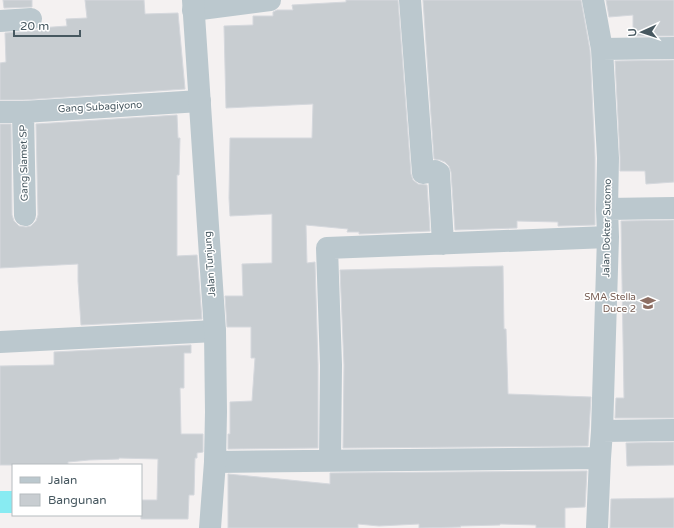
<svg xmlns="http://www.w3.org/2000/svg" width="674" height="528" font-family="'Varela Round',sans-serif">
<rect width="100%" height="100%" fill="#f4f1f1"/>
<path fill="#88ebf2" d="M 0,491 L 13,491 L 13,513 L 0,513 Z"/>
<path fill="#c8cdd1" stroke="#d5d8dd" d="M 3,0 L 32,0 L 32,7 L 4,8 Z
M 85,0 L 144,0 L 145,14 L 178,13 L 185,89 L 23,100 L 0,100 L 0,63 L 6,62 L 5,33 L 32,31 L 38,30 L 39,28 L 67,26 L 66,19 L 87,18 Z
M 346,0 L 398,0 L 411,174 L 413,180 L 418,184 L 427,185 L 430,231 L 359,234 L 359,232 L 347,232 L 348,229 L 306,225 L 307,263 L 315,262 L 318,365 L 318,448 L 228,449 L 228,434 L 230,434 L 230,402 L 252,401 L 255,358 L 251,358 L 251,327 L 227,327 L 225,296 L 243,296 L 242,264 L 272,263 L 272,214 L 230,216 L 229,198 L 230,138 L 312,138 L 313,104 L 226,108 L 224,26 L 253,25 L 253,16 L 273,16 L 273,12 L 277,10 L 293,10 L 292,5 L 346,2 Z
M 423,0 L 581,0 L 590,50 L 595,158 L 595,225 L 558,226 L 558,222 L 517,221 L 517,228 L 455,230 L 451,172 L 449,166 L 445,162 L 440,160 L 434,159 Z
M 606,0 L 674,0 L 674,36 L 633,36 L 633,15 L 609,17 Z
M 674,60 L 674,182 L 646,184 L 645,171 L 620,171 L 620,157 L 615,61 Z
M 177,115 L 178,138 L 180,138 L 179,175 L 177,175 L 177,256 L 197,255 L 202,319 L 81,325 L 78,281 L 78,264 L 0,268 L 0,124 L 11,124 L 12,215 L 14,221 L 19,226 L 26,227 L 31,226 L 36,221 L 38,215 L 36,124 Z
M 674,220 L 674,418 L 615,418 L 616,398 L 624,398 L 621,221 Z
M 503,266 L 504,329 L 506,329 L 508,394 L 591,397 L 588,446 L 343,448 L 344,365 L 340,270 Z
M 191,345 L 191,353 L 184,353 L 184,388 L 180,388 L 181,434 L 203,434 L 203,452 L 197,453 L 197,458 L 195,458 L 194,495 L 189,495 L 188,519 L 141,519 L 141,500 L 157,500 L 158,459 L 119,458 L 119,459 L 89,460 L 68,462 L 68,465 L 0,465 L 0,366 L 54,365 L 54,352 Z
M 674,442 L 674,465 L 627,466 L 626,443 Z
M 587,471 L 585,507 L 565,508 L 565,528 L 536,528 L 536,525 L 500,524 L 500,525 L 460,526 L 461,527 L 419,528 L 419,524 L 379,526 L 358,524 L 358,528 L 228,528 L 228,474 L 330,484 L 330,473 Z
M 674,498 L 674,528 L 610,528 L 611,499 Z"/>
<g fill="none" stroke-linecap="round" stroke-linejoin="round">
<path stroke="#bbc8ce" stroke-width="22" d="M 410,0 L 423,173 L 435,171 L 439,173 L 443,244
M 593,0 L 602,49 L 608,158 L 607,209 L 608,237 L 602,431 L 600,458 L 597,528
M 193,10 L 270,0
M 0,21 L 31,19
M 602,49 L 674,48
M 0,112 L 23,112 L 200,101
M 23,112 L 25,215
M 607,209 L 674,208
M 0,342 L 215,331
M 602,431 L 674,430
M 330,460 L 331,365 L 327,248 L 608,237
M 215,462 L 600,458"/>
<path stroke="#bbc8ce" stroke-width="22" d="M 193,0 L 215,331 L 216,412 L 215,462 L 210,528"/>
</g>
<defs>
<g id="school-bare" transform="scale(1.2)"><path d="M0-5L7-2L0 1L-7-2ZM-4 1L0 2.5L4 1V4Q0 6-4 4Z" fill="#8d6e63" stroke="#fff" stroke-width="2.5" paint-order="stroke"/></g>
</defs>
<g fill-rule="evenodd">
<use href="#school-bare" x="648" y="303"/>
</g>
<g text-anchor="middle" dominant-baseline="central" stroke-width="3" stroke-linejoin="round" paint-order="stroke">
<g font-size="10" fill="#475860" stroke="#fff">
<text transform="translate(100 107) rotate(-3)">Gang Subagiyono</text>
<text transform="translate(24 163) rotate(-91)">Gang Slamet SP</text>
<text transform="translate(607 228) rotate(-89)">Jalan Dokter Sutomo</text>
<text transform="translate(210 264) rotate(-94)">Jalan Tunjung</text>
</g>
<g font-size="10" fill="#785e54" stroke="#fff" text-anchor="end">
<text x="636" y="297">SMA Stella<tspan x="636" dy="12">Duce 2</tspan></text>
</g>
</g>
<rect x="12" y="464" width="130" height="52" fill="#ffffff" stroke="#b5bcbf"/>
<rect x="20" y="477" width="20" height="6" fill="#bbc8ce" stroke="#b5bcbf"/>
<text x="48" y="484" font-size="12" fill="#475860">Jalan</text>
<rect x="20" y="494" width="20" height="12" fill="#c8cdd1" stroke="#b5bcbf"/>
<text x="48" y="504" font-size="12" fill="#475860">Bangunan</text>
<g transform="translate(642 32) rotate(267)" stroke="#ffffff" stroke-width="3" paint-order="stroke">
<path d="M0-3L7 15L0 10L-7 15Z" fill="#475860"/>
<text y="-6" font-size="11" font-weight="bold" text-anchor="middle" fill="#475860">U</text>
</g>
<path d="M14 30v6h66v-6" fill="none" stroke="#475860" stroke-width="2"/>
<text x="20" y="30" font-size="12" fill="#475860" stroke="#ffffff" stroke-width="3" paint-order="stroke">20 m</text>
</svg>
